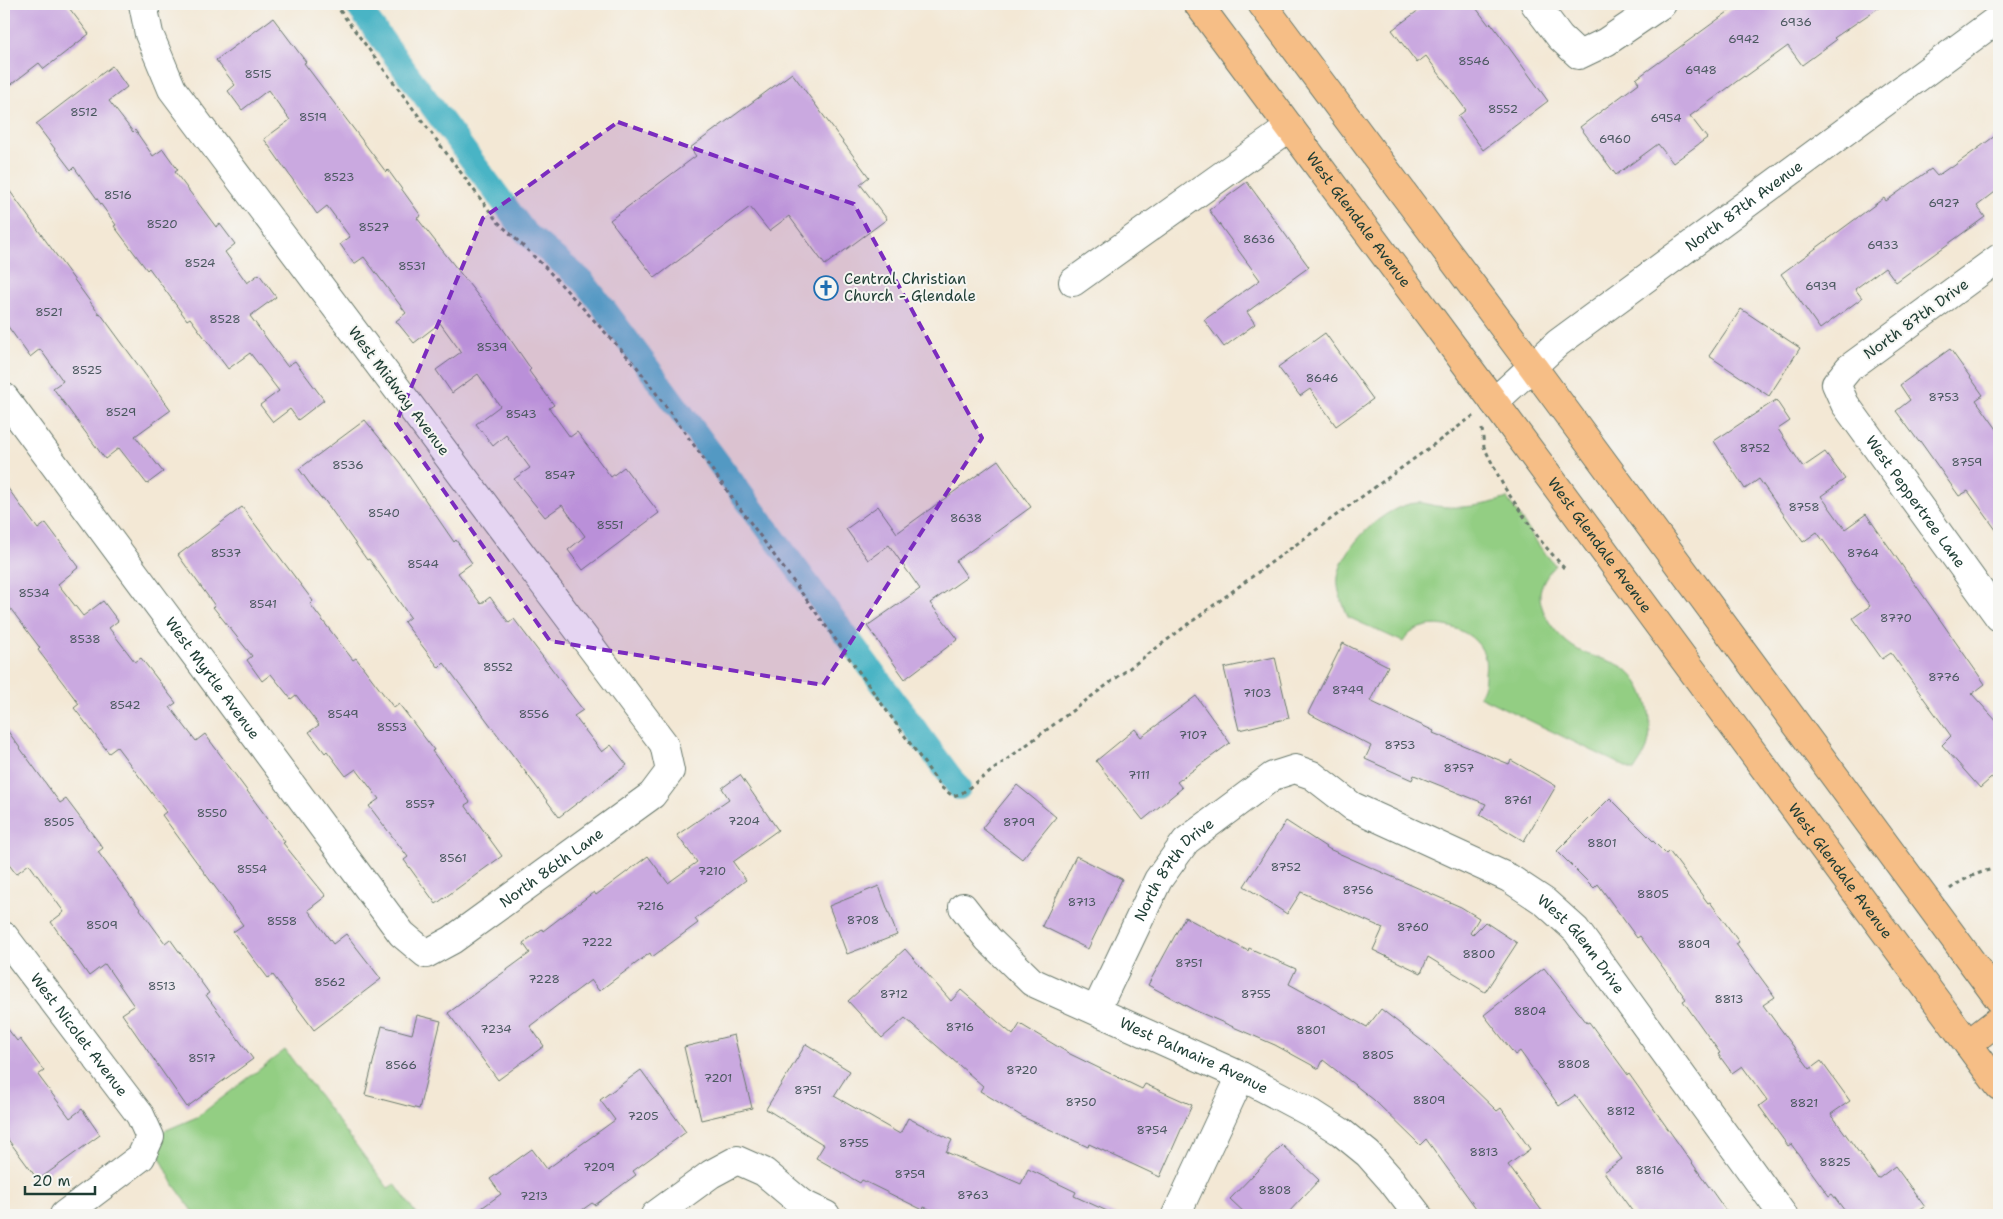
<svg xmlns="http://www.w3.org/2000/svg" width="2003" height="1219" font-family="'Shantell Sans',sans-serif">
<rect width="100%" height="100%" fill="#f6f6f2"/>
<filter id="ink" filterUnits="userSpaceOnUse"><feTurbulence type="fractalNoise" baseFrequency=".02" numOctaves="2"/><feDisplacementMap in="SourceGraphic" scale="10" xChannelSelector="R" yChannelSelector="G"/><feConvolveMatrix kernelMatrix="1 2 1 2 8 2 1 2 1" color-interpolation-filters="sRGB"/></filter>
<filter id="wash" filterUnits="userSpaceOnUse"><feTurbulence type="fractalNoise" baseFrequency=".0096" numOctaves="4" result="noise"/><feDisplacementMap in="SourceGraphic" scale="20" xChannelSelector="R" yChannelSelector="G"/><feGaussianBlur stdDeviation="1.12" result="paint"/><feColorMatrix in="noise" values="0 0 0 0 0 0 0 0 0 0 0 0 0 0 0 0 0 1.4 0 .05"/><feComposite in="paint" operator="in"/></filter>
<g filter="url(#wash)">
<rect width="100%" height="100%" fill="#f3e8d5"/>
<path fill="#93ce83" stroke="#59865c" d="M 1507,498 L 1540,547 L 1555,565 C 1548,573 1540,584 1540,595 C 1540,615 1559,638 1575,648 C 1588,657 1606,658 1621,666 C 1646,681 1656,720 1647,748 C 1644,756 1639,763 1634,771 L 1479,696 C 1484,688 1485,682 1485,673 C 1486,666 1486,657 1482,650 C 1469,624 1419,614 1403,642 L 1348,617 C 1344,605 1336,591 1338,577 C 1342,547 1386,504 1417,503 C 1424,502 1429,505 1436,506 C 1458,509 1486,506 1507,498 Z
M 285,1050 L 388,1188 L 395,1184 L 417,1215 L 196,1215 L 174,1185 L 150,1137 L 197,1117 Z"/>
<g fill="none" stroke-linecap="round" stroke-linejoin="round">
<path stroke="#48b4c5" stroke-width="24" d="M 356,4 L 525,232 L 583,281 L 604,308 L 959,788"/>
</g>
<g id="blocks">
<path fill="#caa9e0" d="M 4,4 L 66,4 L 89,34 L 44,69 L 39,63 L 4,90 Z
M 1427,4 L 1473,4 L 1489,25 L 1491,23 L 1548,101 L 1483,150 L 1458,116 L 1466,110 L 1426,56 L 1417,63 L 1392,30 Z
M 1739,4 L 1884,4 L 1834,38 L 1836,40 L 1802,65 L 1788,46 L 1745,77 L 1744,76 L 1690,116 L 1707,138 L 1673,163 L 1658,144 L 1616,175 L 1580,127 L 1639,83 L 1636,79 Z
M 273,18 L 306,62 L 304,63 L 386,172 L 388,170 L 421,216 L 417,218 L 494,316 L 531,369 L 529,371 L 554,405 L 549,408 L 570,437 L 577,432 L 611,477 L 624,467 L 659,513 L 583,570 L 568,550 L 585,536 L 562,505 L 545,517 L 514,479 L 530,468 L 506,435 L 493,446 L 476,424 L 500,406 L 478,374 L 452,393 L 436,370 L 461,352 L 440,323 L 414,343 L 396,321 L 406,313 L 364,257 L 354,264 L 340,244 L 350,237 L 327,206 L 317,214 L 264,139 L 290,120 L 268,90 L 242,110 L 228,91 L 235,85 L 216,60 Z
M 112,66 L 127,87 L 109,101 L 133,132 L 135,130 L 153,156 L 163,149 L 178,170 L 175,172 L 216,227 L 220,224 L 235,244 L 225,252 L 247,283 L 259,274 L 276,297 L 250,316 L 287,366 L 295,361 L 324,400 L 298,420 L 290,409 L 273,422 L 260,405 L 279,391 L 250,353 L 228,369 L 190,318 L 187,320 L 149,268 L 147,270 L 114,226 L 116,225 L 74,167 L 71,170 L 36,124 Z
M 792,73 L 869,177 L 860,184 L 887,219 L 825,265 L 789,216 L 769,231 L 750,207 L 655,278 L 610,220 L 696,156 L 690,148 Z
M 1999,133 L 1999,189 L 1977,206 L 1985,217 L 1896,282 L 1885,267 L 1855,289 L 1862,298 L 1820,329 L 1781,274 L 1884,198 L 1886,201 L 1931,169 L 1937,176 L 1950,167 L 1951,168 Z
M 1247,182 L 1309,267 L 1247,312 L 1255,324 L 1224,347 L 1204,320 L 1260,280 L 1209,210 Z
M 4,183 L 99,314 L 100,313 L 171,410 L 135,436 L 163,472 L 147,484 L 119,448 L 105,459 L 53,388 L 63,381 L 40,349 L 30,357 L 4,321 Z
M 1741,309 L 1800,348 L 1769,396 L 1709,356 Z
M 1325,333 L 1373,399 L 1336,426 L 1310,389 L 1300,396 L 1278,367 Z
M 1950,349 L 1983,395 L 1976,400 L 1999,432 L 1999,534 L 1968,491 L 1959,496 L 1920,441 L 1919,442 L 1896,411 L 1910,400 L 1900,385 Z
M 1776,400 L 1790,421 L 1778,429 L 1803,467 L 1825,452 L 1845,479 L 1821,496 L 1845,529 L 1866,514 L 1985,684 L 1972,694 L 1999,724 L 1999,771 L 1980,788 L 1942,745 L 1951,736 L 1891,653 L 1882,659 L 1853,618 L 1870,606 L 1817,532 L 1803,542 L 1759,479 L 1745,489 L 1714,441 Z
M 365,420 L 400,463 L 454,542 L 456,540 L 472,563 L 458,573 L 481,604 L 490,597 L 509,623 L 514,619 L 583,710 L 574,716 L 602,752 L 611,745 L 627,765 L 559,817 L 444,663 L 439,668 L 404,622 L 410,617 L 369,559 L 367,560 L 323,498 L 321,499 L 299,469 Z
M 998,460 L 1031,507 L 956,561 L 967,577 L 930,603 L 958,639 L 905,679 L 867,626 L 920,589 L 889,545 L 868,560 L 846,529 L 878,506 L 897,533 Z
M 4,483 L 38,529 L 46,523 L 79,567 L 58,584 L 83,616 L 103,601 L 118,621 L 109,628 L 135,662 L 141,658 L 176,703 L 170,707 L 196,741 L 205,734 L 285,842 L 283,843 L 326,896 L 308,910 L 333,944 L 346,934 L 381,979 L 314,1030 L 273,975 L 268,978 L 233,932 L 243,925 L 162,815 L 166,812 L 117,747 L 109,753 L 74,708 L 79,704 L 38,650 L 40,648 L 4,600 Z
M 242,507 L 313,601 L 310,604 L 353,660 L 356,658 L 394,708 L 399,704 L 434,750 L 432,751 L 470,802 L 465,805 L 502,856 L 436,904 L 404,860 L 408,857 L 369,806 L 379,799 L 356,769 L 346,776 L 327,751 L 325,753 L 309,732 L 319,725 L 296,695 L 291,699 L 271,674 L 262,681 L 247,660 L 252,656 L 213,607 L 215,606 L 178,555 Z
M 1343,643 L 1388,666 L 1370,701 L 1434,731 L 1433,733 L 1509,764 L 1511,760 L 1556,786 L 1524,841 L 1480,815 L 1486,804 L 1414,775 L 1412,780 L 1365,759 L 1371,746 L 1308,713 Z
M 1275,657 L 1289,718 L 1239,730 L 1224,668 Z
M 1196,696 L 1230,743 L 1177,782 L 1182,788 L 1143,820 L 1096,761 L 1135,729 L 1141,737 Z
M 4,726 L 60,803 L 66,799 L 103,848 L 98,852 L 165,943 L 170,939 L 209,993 L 206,995 L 253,1059 L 187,1107 L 122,1014 L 134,1006 L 105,964 L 89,976 L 51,922 L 64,912 L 29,864 L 16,874 L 4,858 Z
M 740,775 L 778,830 L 733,862 L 746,880 L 695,919 L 698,923 L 652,957 L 650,953 L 599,991 L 591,980 L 530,1026 L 544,1046 L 498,1080 L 448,1013 L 530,953 L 523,943 L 542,929 L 543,931 L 594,892 L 596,895 L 648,856 L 668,883 L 697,862 L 677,835 L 729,799 L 722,788 Z
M 1017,785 L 1056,817 L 1022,859 L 982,828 Z
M 1610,798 L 1666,854 L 1669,851 L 1708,903 L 1710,902 L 1739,942 L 1736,944 L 1775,997 L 1763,1005 L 1810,1069 L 1821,1061 L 1850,1101 L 1831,1114 L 1878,1179 L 1895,1166 L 1925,1207 L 1913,1215 L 1848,1215 L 1832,1194 L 1829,1196 L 1791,1144 L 1788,1146 L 1759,1106 L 1767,1100 L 1742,1066 L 1732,1073 L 1718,1054 L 1720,1053 L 1683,1001 L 1686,999 L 1640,936 L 1637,938 L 1598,884 L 1594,888 L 1557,851 Z
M 1286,821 L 1329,849 L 1461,907 L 1479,918 L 1470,933 L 1472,935 L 1485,922 L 1517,943 L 1485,992 L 1428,957 L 1421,973 L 1373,950 L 1383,928 L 1301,892 L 1287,914 L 1244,886 Z
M 1076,856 L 1122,879 L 1088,949 L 1042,926 Z
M 879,886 L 897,935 L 847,954 L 829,906 Z
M 1185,917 L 1248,951 L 1249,948 L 1296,969 L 1289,984 L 1367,1027 L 1381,1009 L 1435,1051 L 1497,1111 L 1501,1108 L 1530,1149 L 1508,1165 L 1545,1215 L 1481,1215 L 1426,1139 L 1420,1145 L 1374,1100 L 1323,1060 L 1319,1069 L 1275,1045 L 1194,1010 L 1148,985 Z
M 905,949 L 951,1001 L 961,990 L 1013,1035 L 1020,1024 L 1070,1054 L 1142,1089 L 1145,1084 L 1192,1105 L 1160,1177 L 1089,1144 L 1088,1147 L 1023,1117 L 980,1091 L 983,1086 L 905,1018 L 882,1038 L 848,1001 Z
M 1544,968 L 1587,1023 L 1589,1022 L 1628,1075 L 1629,1074 L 1729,1215 L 1635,1215 L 1604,1172 L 1622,1159 L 1575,1095 L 1559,1106 L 1520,1051 L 1515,1055 L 1484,1015 Z
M 417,1015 L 441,1021 L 419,1109 L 365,1095 L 382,1026 L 412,1034 Z
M 4,1024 L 17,1041 L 20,1039 L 44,1071 L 38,1075 L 70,1118 L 82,1109 L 100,1135 L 38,1180 L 4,1134 Z
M 734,1035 L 752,1108 L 701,1120 L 684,1047 Z
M 806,1044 L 850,1071 L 834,1096 L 900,1134 L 908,1118 L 952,1140 L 946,1152 L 1021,1184 L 1028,1169 L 1076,1192 L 1074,1196 L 1116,1215 L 944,1215 L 924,1207 L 923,1210 L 862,1180 L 860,1183 L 816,1158 L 824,1145 L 766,1109 Z
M 641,1070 L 686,1132 L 633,1171 L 636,1175 L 595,1205 L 592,1203 L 575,1215 L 472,1215 L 501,1194 L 490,1179 L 532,1149 L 547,1169 L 615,1120 L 600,1100 Z
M 1282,1145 L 1319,1180 L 1286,1215 L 1247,1215 L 1230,1199 Z"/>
</g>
</g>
<g filter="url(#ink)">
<use href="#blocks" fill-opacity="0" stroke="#69796c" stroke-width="1"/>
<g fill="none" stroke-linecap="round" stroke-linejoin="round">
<g stroke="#69796c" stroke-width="30">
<g id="minor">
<path d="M 1535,4 L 1560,37 L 1579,55 L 1606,42 L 1662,4"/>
<path id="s1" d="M 1999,258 L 1849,368 L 1836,384 L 1845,404 L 1999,617"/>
<path d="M 1073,282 L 1290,127"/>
<path id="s2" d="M 4,397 L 402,934 L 426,954 L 452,940 L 652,795 L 670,771 L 664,744 L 172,89 L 149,34 L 143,4"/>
<path id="s3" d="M 1494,402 L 1558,343 L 1999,18"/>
<path id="s4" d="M 963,907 L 988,939 L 1032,982 L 1241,1076 L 1313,1114 L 1341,1132 L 1368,1154 L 1391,1180 L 1418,1215"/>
<path id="s5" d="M 4,936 L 140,1115 L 150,1137 L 141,1157 L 64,1215"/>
<path id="s6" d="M 1096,1010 L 1158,880 L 1186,841 L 1273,776 L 1295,769 L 1312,775 L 1352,806 L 1509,878 L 1545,902 L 1576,930 L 1783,1215"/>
<path d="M 655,1215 L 711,1174 L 737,1160 L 764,1172 L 801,1203 L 826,1215"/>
<path d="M 1176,1215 L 1241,1076"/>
</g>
</g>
<g stroke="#69796c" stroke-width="30">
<g id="major">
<path id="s7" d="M 1198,4 L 1494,402 L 1999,1086"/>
<path d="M 1262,4 L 1533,367 L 1999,999"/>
<path d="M 1968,1044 L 1999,1020"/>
</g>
</g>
<path stroke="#69796c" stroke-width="3" stroke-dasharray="4 4" stroke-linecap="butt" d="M 335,4 L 497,221 L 545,267 L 637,367 L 852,662 L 942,788 L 953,796 L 962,793 L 1265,567 L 1473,416
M 1482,429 L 1484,447 L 1504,487 L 1540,540 L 1564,568
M 1950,889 C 1964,878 1981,871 1999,868"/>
<use href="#minor" stroke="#fff" stroke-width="28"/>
<use href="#major" stroke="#f6be86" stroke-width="28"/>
</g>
</g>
<path fill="#7b2cbf" fill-opacity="0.2" stroke="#7b2cbf" stroke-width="4" stroke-dasharray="10 6" stroke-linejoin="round" d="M 618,122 L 854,204 L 982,438 L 823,685 L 550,641 L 396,423 L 483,218 Z"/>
<defs>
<g id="church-ring" transform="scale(1.25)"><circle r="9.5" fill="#f6f6f2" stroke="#1f6fb2" stroke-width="1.5"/><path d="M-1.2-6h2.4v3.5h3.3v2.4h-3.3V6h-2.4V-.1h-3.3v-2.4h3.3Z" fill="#1f6fb2"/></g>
</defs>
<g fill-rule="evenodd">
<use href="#church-ring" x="826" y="288"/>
</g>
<g text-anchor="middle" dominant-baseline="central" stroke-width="4" stroke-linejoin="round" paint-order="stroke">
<g font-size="12" fill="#4a585f">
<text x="1796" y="22">6936</text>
<text x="1744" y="39">6942</text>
<text x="1474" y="61">8546</text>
<text x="1701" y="70">6948</text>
<text x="258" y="74">8515</text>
<text x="1503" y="109">8552</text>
<text x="84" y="112">8512</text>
<text x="313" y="117">8519</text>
<text x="1666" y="118">6954</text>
<text x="1615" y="139">6960</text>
<text x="339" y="177">8523</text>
<text x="118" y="195">8516</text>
<text x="1944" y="203">6927</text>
<text x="162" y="224">8520</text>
<text x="374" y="227">8527</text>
<text x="1259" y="239">8636</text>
<text x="1883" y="245">6933</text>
<text x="200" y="263">8524</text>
<text x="412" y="266">8531</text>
<text x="1821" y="286">6939</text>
<text x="49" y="312">8521</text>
<text x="225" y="319">8528</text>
<text x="492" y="347">8539</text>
<text x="87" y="370">8525</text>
<text x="1322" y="378">8646</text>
<text x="1944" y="397">8753</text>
<text x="121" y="412">8529</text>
<text x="521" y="414">8543</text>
<text x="1755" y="448">8752</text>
<text x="1967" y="462">8759</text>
<text x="348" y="465">8536</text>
<text x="560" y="475">8547</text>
<text x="1804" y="507">8758</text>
<text x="384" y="513">8540</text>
<text x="966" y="518">8638</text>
<text x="610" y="525">8551</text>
<text x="226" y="553">8537</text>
<text x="1863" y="553">8764</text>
<text x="423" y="564">8544</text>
<text x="34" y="593">8534</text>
<text x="263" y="604">8541</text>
<text x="1896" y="618">8770</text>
<text x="85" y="639">8538</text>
<text x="498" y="667">8552</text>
<text x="1944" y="677">8776</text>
<text x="1348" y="690">8749</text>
<text x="1257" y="693">7103</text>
<text x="125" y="705">8542</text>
<text x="343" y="714">8549</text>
<text x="534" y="714">8556</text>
<text x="392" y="727">8553</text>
<text x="1193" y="735">7107</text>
<text x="1400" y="745">8753</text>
<text x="1459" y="768">8757</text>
<text x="1139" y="775">7111</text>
<text x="1518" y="800">8761</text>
<text x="420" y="804">8557</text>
<text x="212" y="813">8550</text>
<text x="744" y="821">7204</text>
<text x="59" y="822">8505</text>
<text x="1019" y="822">8709</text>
<text x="1602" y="843">8801</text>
<text x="453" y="858">8561</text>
<text x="1286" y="867">8752</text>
<text x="252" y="869">8554</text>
<text x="712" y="871">7210</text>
<text x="1358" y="890">8756</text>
<text x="1653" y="894">8805</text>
<text x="1082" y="902">8713</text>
<text x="650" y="906">7216</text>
<text x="863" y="920">8708</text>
<text x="282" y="921">8558</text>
<text x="102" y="925">8509</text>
<text x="1413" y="927">8760</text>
<text x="597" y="942">7222</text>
<text x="1694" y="944">8809</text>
<text x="1479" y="954">8800</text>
<text x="1189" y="963">8751</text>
<text x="544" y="979">7228</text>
<text x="330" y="982">8562</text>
<text x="162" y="986">8513</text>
<text x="894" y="994">8712</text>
<text x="1256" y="994">8755</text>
<text x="1729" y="999">8813</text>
<text x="1530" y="1011">8804</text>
<text x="960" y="1027">8716</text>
<text x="496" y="1029">7234</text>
<text x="1311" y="1030">8801</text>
<text x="1378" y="1055">8805</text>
<text x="202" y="1058">8517</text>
<text x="1574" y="1064">8808</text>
<text x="401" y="1065">8566</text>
<text x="1022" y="1070">8720</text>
<text x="718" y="1078">7201</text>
<text x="808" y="1090">8751</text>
<text x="1429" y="1100">8809</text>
<text x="1081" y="1102">8750</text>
<text x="1804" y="1103">8821</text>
<text x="1621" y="1111">8812</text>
<text x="643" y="1116">7205</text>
<text x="1152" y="1130">8754</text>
<text x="854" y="1143">8755</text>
<text x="1484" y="1152">8813</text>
<text x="1835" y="1162">8825</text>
<text x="599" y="1167">7209</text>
<text x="1650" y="1170">8816</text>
<text x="910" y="1174">8759</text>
<text x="1275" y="1190">8808</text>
<text x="973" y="1195">8763</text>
<text x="534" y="1196">7213</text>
</g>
<g font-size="15" fill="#1f3d34" stroke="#f6f6f2">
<text stroke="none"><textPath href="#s3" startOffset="318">North 87th Avenue</textPath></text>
<text stroke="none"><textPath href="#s7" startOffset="269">West Glendale Avenue</textPath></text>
<text transform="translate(1916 319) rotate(-36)">North 87th Drive</text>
<text transform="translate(399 391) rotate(53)">West Midway Avenue</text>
<text stroke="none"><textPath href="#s1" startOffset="349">West Peppertree Lane</textPath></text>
<text stroke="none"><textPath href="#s7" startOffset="674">West Glendale Avenue</textPath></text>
<text stroke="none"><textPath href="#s2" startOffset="350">West Myrtle Avenue</textPath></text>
<text stroke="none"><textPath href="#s2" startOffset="852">North 86th Lane</textPath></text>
<text stroke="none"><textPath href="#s7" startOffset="1079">West Glendale Avenue</textPath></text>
<text stroke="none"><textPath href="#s6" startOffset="162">North 87th Drive</textPath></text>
<text stroke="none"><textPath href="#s6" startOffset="664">West Glenn Drive</textPath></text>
<text stroke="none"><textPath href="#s5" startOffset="124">West Nicolet Avenue</textPath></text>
<text stroke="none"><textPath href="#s4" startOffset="280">West Palmaire Avenue</textPath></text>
</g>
<g font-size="15" fill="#1f3d34" stroke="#f6f6f2" text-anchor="start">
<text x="844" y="279">Central Christian<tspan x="844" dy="17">Church - Glendale</tspan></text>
</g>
</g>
<rect width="2003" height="1219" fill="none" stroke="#f6f6f2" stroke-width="20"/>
<path d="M25 1186v8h70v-8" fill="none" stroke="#1f3d34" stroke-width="2.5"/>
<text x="32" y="1186" font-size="15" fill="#1f3d34" stroke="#f6f6f2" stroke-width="4" paint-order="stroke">20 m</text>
</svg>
